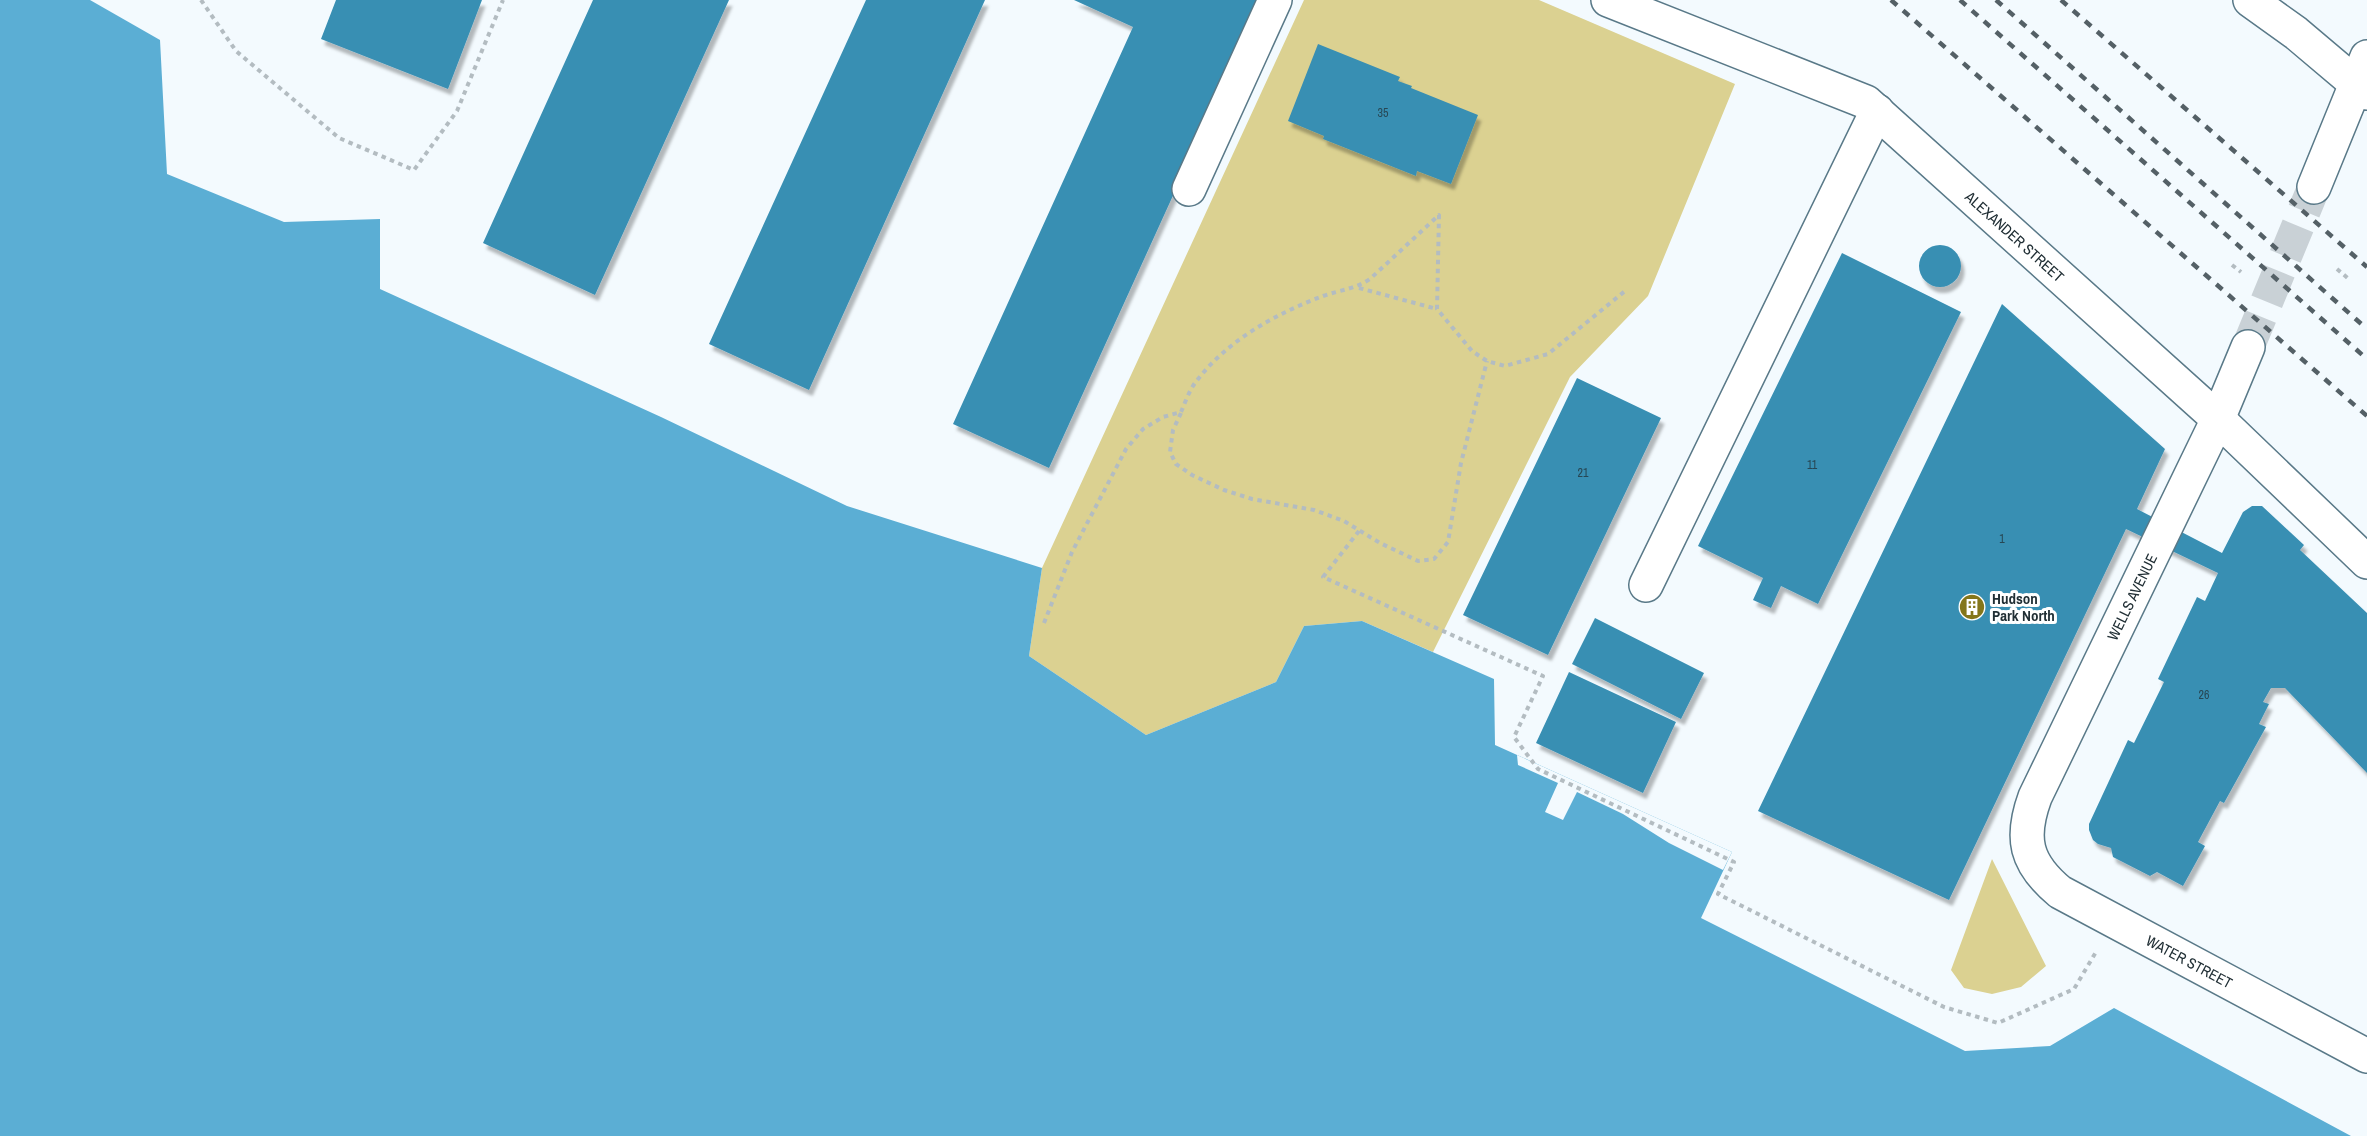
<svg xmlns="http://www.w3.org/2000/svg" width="2367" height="1136" font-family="'Archivo Narrow',sans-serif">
<defs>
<filter id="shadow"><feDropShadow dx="3.5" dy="6" stdDeviation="1.5" flood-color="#0004"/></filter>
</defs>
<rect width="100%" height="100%" fill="#f3fafe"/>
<path fill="#dbd191" d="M 1304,0 L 1539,0 L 1735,84 L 1648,296 L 1570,377 L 1433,652 L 1362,621 L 1304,626 L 1276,682 L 1146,735 L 1029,656 L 1042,568 Z
M 1992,859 L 2046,966 L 2021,987 L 1992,994 L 1964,988 L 1951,970 Z"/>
<path fill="#5baed4" d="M 0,0 L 90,0 L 160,40 L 167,174 L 284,222 L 380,219 L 380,289 L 661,417 L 847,506 L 1042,568 L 1029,656 L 1146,735 L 1276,682 L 1304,626 L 1362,621 L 1494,679 L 1495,745 L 1732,852 L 1701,918 L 1965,1051 L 2050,1046 L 2114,1008 L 2351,1136 L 0,1136 Z"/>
<path fill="#f3fafe" d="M 1517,755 L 1732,852 L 1723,870 L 1669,843 L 1623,814 L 1577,792 L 1563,820 L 1545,812 L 1558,783 L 1518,765 Z"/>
<path fill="#398fb3" filter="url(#shadow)" d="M 336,0 L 482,0 L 448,89 L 321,39 Z
M 593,0 L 729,0 L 595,295 L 483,243 Z
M 866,0 L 985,0 L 809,390 L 709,344 Z
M 1074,0 L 1262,0 L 1049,468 L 953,424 L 1133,27 Z
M 1318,44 L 1400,77 L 1398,81 L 1412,86 L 1411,88 L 1478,115 L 1451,184 L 1417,171 L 1416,176 L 1323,139 L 1324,136 L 1288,121 Z
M1919 266a21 21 0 1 1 42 0a21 21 0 1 1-42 0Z
M 1842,253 L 1961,312 L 1818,604 L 1781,586 L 1771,608 L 1753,600 L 1763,578 L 1698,546 Z
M 2002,304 L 2165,449 L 2137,509 L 2222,553 L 2243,512 L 2252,506 L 2262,506 L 2304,545 L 2300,550 L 2367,613 L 2367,773 L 2285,688 L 2271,688 L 2263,702 L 2269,704 L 2259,724 L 2266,727 L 2224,803 L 2220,801 L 2198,842 L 2205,846 L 2183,886 L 2157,872 L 2150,876 L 2113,857 L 2111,848 L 2098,844 L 2093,840 L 2089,830 L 2089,824 L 2128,740 L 2134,743 L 2164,682 L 2158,679 L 2197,597 L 2205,601 L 2218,573 L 2126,529 L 1949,900 L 1758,811 Z
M 1577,378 L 1661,418 L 1548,655 L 1463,615 Z
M 1595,618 L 1704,673 L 1681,719 L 1572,664 Z
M 1569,672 L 1676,722 L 1643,793 L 1536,743 Z"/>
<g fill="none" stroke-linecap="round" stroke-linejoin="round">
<path stroke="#c9d1d6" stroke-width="33" stroke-dasharray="33 16" stroke-linecap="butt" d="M 2248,347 L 2314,187"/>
<g stroke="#597988" stroke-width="36">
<g id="minor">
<path id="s1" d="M 1608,0 L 1866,102 L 2218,419 L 2367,562"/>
<path d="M 2250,0 L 2296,33 L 2367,93"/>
<path d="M 2314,187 L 2367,57"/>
<path d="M 1189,189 L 1275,0"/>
<path id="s2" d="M 2248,347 L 2218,419 L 2035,797 C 2020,838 2025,863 2060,892 L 2367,1056"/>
<path d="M 1646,585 L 1877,111"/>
</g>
</g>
<path stroke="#b3bcc1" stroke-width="4" stroke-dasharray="4.5 4.5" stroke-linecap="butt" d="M 201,0 L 236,51 L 339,138 L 414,170 L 457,111 L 503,0
M 2232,265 L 2241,272
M 2337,269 L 2350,280
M 1359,288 L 1437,309
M 1181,413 L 1173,430 L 1170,452 L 1176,464 L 1192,475 L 1224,490 L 1252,499 L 1314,510 L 1344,521 L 1380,543 L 1418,561 L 1434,559 L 1448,542 L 1461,463 L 1487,361
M 1359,531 L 1323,577 L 1543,676 L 1514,737 L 1538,769 L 1734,862 L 1718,894 L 1944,1007 L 1998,1023 L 2074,989 L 2096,952
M 1044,623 L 1072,552 L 1126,449 L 1143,429 L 1163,417 L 1181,412 C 1185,403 1189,391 1195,383 C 1226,341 1275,314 1323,296 C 1340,290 1355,289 1370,279 L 1439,215 L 1437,309 L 1472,351 L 1487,361 L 1505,366 L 1548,354 L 1625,291"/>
<use href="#minor" stroke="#fff" stroke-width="33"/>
<path stroke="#546066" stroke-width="4.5" stroke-dasharray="8 8" stroke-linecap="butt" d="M 1891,0 L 2367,416
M 1960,0 L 2367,359
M 1996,0 L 2367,329
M 2061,0 L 2367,267"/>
</g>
<defs>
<g id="building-disc" transform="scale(1.35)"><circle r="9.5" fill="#84761a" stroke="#fff"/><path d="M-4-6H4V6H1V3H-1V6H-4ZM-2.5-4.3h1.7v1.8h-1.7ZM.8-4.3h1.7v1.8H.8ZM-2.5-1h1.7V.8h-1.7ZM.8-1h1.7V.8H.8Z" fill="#fff"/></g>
</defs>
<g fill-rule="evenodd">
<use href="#building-disc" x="1972" y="607"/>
</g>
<g text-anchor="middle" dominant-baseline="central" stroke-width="6" stroke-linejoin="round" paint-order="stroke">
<g font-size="12" fill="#274754">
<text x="1383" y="113">35</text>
<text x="1812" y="465">11</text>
<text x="1583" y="473">21</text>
<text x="2002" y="539">1</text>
<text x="2204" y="695">26</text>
</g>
<g font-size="15" fill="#212f35" stroke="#fff">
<text stroke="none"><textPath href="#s1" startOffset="478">ALEXANDER STREET</textPath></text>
<text transform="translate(2132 597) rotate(-64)">WELLS AVENUE</text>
<text stroke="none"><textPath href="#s2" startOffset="752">WATER STREET</textPath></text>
</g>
<g font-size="15" font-weight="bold" fill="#212f35" stroke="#fff" text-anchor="start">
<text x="1992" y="598">Hudson<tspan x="1992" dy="17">Park North</tspan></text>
</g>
</g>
</svg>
